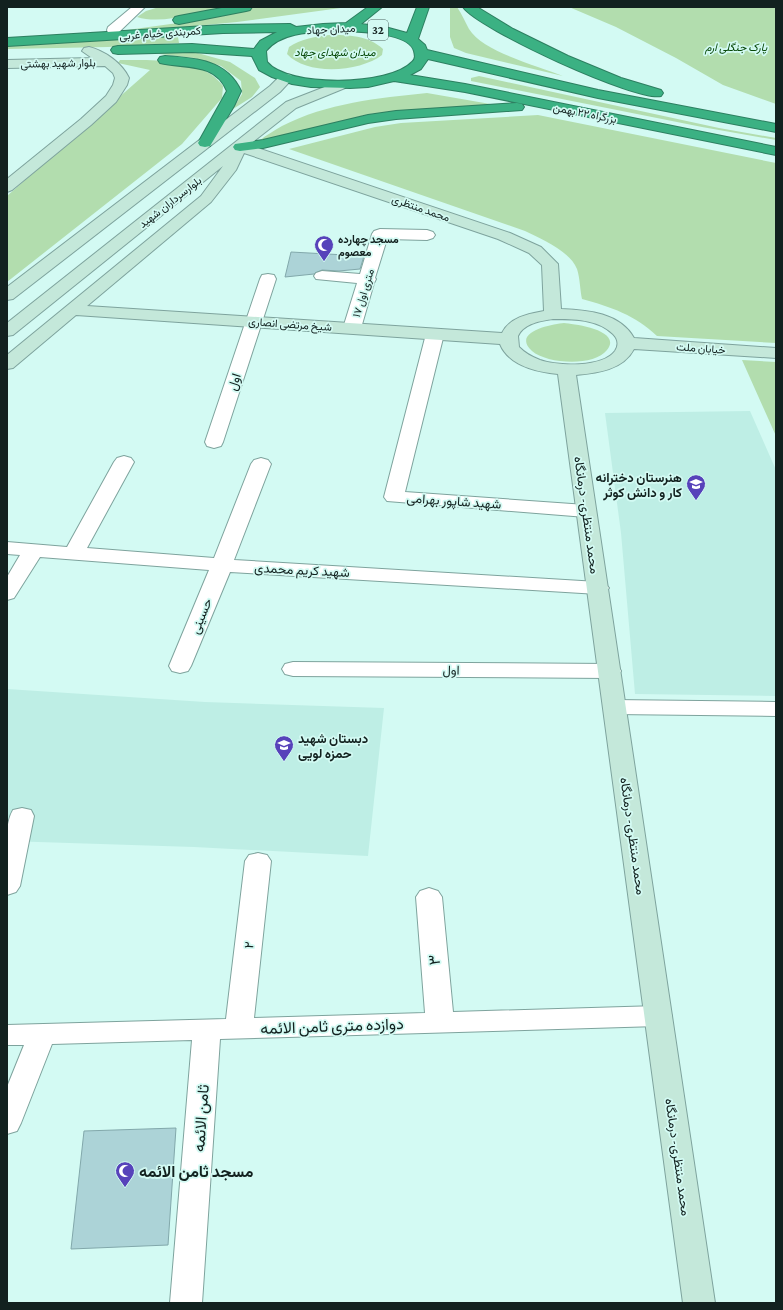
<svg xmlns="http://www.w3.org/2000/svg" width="783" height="1310" font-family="'Crimson Pro',Vazirmatn,serif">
<rect width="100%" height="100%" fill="#d3faf3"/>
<path fill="#beeee5" d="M 750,411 L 776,470 L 776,696 L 635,694 L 621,533 L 605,413 Z
M 7,689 L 205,702 L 384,708 L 368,856 L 194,847 L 7,841 Z"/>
<path fill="#b2ddae" d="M 159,7 L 227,7 C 201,12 162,25 137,17 L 146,11 Z
M 257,7 L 348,7 L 237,22 L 133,32 L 127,30 L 178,23 Z
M 450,7 L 457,7 C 462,14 465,22 469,29 C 483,52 538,66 563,76 L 466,53 L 454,48 L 450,37 Z
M 569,7 L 776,7 L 776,104 L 723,85 L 676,58 L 616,27 Z
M 329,35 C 348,35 368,35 383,49 L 382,55 C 360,72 307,76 287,54 L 289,47 C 301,39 314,37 329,35 Z
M 158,36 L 178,37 L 179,43 L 108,47 L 7,49 L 7,45 Z
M 194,52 L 230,62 L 255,78 L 260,87 L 252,97 L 233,109 L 242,94 L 241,81 L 221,66 L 194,58 L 151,53 Z
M 120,60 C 147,60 188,58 212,75 C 216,78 220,82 223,86 L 222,98 L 182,144 L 7,282 L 7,196 L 150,70 L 118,63 Z
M 479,76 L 719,128 L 776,138 L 776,140 L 702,127 L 471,81 L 471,78 Z
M 427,93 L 496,105 L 412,110 L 370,114 L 259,141 C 266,135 274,131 282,126 C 327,103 378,98 427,93 Z
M 538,115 L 776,163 L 776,343 L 657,336 C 635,315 611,307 582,299 C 580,290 580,278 577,269 C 570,251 541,239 525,231 L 289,149 L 375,127 L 401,123 Z
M 564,323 C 574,324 623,330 607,350 C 594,367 547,364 532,351 C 511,332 552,324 564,323 Z
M 742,360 L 776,362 L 776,436 Z"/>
<path fill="#acd3d7" stroke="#82a8ab" d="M 291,252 L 364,256 L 360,269 L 339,271 L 322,270 L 314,274 L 285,277 Z
M 176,1128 L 168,1245 L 71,1249 L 84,1131 Z"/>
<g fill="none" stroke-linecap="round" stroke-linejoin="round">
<g stroke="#7ea39d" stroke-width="2">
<path id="street" d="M 132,7 L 145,7 L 118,33 L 108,33 L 107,30 L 108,27 Z
M 380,229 L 427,230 L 433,232 L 435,235 L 433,238 L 427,240 L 387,239 L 375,278 L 376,279 L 374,283 L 361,328 L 358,332 L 352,333 L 346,332 L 343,328 L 357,283 L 316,279 L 314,276 L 316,273 L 322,271 L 360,274 L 372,234 L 374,231 Z
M 268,274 L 274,275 L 276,279 L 223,442 L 221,446 L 214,448 L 207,446 L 205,442 L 260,279 L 262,275 Z
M 435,329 L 441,330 L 444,334 L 405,492 L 586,505 L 593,507 L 596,511 L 593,515 L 586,517 L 387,501 L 384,497 L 426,334 L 429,330 Z
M 124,456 L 131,458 L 134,462 L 87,548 L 214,558 L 251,464 L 254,460 L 261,458 L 268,460 L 271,464 L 234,560 L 598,582 L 605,584 L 609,588 L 605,592 L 598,594 L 230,572 L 191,666 L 188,671 L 180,673 L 172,671 L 169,666 L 209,570 L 40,557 L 14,598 L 7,600 L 7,577 L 20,555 L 7,554 L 7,542 L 67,547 L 114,462 L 117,458 Z
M 293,662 L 610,664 L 618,666 L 621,671 L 618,676 L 610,678 L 293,676 L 285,674 L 282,669 L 285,664 Z
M 614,700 L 776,702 L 776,716 L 614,714 L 606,712 L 603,707 L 606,702 Z
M 22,808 L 31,810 L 34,816 L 20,886 L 16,892 L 7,895 C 7,873 2,828 13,810 Z
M 258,853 L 267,855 L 271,861 L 254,1018 L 425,1013 L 416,897 L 420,891 L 429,888 L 438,891 L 442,897 L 453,1012 L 658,1006 L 668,1009 L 672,1016 L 668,1023 L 658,1026 L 220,1039 L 202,1303 L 170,1303 L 192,1040 L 52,1044 L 21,1123 L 17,1131 L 7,1134 L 7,1087 L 24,1045 L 7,1045 L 7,1025 L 226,1019 L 245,861 L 249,855 Z"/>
</g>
<g stroke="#7ea39d" stroke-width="2">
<path id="secondary" d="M 89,47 C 105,51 122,63 129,78 L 127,85 L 116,102 L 91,125 L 12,190 L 7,192 L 7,179 L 81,119 L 106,96 L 113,85 L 115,78 L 113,73 L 105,66 L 7,68 L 7,60 L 92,58 L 82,51 L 84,48 Z
M 286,74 L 291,75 L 293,78 L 280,92 L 13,299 L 7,300 L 7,287 L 270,86 L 281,75 Z
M 340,81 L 345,82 L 347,85 L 345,88 L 296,108 L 249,145 L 510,233 L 541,247 L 558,264 L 561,309 C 588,310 620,313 634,338 L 776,348 L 776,358 L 634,349 C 623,370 597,373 576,375 L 715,1303 L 683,1303 L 558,374 C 537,372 509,366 500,344 L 76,315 L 13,368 L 7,369 L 7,355 L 201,196 L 223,166 L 13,335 L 7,336 L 7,323 L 286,102 ZM 244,153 L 498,239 L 529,253 L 542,265 L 544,311 C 528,314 510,317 502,333 L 87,306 L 211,202 L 236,170 ZM 553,319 C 574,319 597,319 613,334 C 618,339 619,345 615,351 C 602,368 558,366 540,360 C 532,357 525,353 519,347 L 518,336 C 524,323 541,321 553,319 Z"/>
</g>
<g stroke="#2d7f60" stroke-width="2">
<path id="highway" d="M 227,7 L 252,7 L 250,10 L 246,11 L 179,24 L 175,23 L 173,20 L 175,17 L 179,16 Z
M 368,7 L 382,7 L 361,24 L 385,27 L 407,33 L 417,7 L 429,7 L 418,39 L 425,45 L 427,50 L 598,90 L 776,124 L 776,132 L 598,98 L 428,59 L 421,69 L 410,75 L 465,84 L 776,147 L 776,155 L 465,92 L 394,81 L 368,87 L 350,88 L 311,87 L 292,84 L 272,77 L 259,70 L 252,56 L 192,52 L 118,54 L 113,53 L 111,50 L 113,47 L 118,46 L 192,44 L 254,49 L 260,41 L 277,32 L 223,33 L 7,46 L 7,38 L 223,25 L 290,24 L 296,27 L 323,24 L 346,23 ZM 331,31 C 348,31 409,31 414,51 C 415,55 416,59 412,62 C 390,86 288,88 267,62 L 266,51 C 280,33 309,32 331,31 Z
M 463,7 L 477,7 L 513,29 L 568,56 L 621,78 L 661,90 L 663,93 L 661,96 C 637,102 478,29 463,7 Z
M 165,56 C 196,58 227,60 241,91 L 234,106 L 210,146 L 205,147 L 200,146 L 198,143 L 227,91 C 215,62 185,69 160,63 L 158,60 L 160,57 Z
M 517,103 L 522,104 L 524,107 L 522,110 L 396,119 L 368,123 L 263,148 L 240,151 L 235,150 L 233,147 L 235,144 L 263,140 L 368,115 L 396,111 Z"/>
</g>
<use href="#street" fill="#fff" fill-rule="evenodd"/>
<use href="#secondary" fill="#c4e8da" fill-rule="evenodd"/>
<use href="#highway" fill="#3bb183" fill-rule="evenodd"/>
</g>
<defs>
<g id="mosque-pin" transform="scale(1)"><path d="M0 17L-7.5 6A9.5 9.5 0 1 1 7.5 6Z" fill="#5742ba" stroke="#d3faf3"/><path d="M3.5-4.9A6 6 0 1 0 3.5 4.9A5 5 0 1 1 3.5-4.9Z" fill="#fff"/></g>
<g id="school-pin" transform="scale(1)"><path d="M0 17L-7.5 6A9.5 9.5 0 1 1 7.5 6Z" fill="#5742ba" stroke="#d3faf3"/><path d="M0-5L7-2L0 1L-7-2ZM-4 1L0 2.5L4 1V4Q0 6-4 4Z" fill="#fff"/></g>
</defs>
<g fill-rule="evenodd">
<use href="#mosque-pin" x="324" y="245"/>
<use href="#school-pin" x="696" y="484"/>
<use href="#school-pin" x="284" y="745"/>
<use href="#mosque-pin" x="125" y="1171"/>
</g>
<g text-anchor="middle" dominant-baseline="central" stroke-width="3.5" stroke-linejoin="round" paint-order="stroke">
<g font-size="11" fill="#12211f" stroke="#d3faf3">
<text transform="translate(331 29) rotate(-3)">میدان جهاد</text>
<text transform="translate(160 33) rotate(-4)">کمربندی خیام غربی</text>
<text transform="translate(58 63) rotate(-1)">بلوار شهید بهشتی</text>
<text transform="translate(585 113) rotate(11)">بزرگراه ۲۲ بهمن</text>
<text transform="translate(170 202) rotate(-38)">بلوارسرداران شهید</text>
<text transform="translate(421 208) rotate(19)">محمد منتظری</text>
<text transform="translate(363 293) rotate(-73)">۱۷ متری اول</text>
<text transform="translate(290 324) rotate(4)">شیخ مرتضی انصاری</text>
<text transform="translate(701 348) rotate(4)">خیابان ملت</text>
</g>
<g font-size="11" font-style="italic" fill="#074807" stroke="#d3faf3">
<text x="736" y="47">پارک جنگلی ارم</text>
<text x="335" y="52">میدان شهدای جهاد</text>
</g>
<g font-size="11" font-weight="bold" fill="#12211f" stroke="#d3faf3" text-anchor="start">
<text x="338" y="239">مسجد چهارده<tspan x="338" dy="13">معصوم</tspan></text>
</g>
<rect fill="#d3faf3" stroke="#4c625f" stroke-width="1" x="368" y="20" width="20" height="20" rx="3"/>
<g font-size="12" font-weight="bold" fill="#12211f">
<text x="378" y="30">32</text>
</g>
<g font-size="13" fill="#12211f" stroke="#d3faf3">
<text transform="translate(234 382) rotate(-72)">اول</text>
<text transform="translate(454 501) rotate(4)">شهید شاپور بهرامی</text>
<text transform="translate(587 515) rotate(82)">محمد منتظری- درمانگاه</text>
<text transform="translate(302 570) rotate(3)">شهید کریم محمدی</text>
<text transform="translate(201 616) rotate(-68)">حسینی</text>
<text transform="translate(451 670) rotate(1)">اول</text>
<text transform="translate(633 836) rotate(82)">محمد منتظری- درمانگاه</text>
<text transform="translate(249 945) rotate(-83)">۲</text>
<text transform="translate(678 1157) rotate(82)">محمد منتظری- درمانگاه</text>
</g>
<g font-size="13" font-weight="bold" fill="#12211f" stroke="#d3faf3" text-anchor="end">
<text x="682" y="477">هنرستان دخترانه<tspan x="682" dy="15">کار و دانش کوثر</tspan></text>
<text x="298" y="738" text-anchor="start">دبستان شهید<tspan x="298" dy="15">حمزه لویی</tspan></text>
</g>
<g font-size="16" fill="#12211f" stroke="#d3faf3">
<text transform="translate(434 960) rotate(-95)">۳</text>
<text transform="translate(332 1026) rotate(-2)">دوازده متری ثامن الائمه</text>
<text transform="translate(201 1118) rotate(-86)">ثامن الائمه</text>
</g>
<g font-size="16" font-weight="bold" fill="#12211f" stroke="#d3faf3" text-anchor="start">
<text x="139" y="1171">مسجد ثامن الائمه</text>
</g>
</g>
<rect width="783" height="1310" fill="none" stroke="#12211f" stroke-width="16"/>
</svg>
